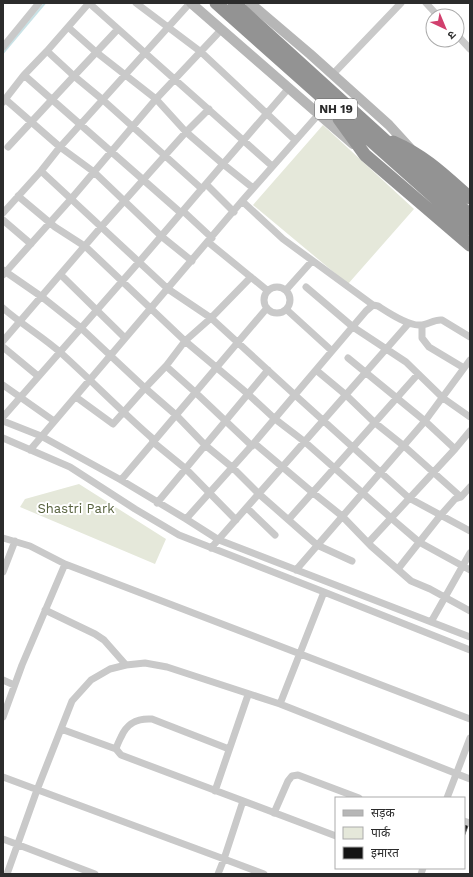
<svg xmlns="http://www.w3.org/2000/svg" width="473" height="877" font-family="'Work Sans','Noto Sans Devanagari',sans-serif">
<rect width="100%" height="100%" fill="#fff"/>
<path fill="#e5e8da" d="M 323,125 L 414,209 L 348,284 L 253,205 Z
M 79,484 L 166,539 L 155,564 L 20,507 L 25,499 Z"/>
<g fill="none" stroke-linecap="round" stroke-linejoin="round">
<path stroke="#c8e2e6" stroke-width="2" d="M 3,53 L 45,3"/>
</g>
<path fill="#131313" stroke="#5a5a5a" d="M 464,821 L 469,823 L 464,837 Z"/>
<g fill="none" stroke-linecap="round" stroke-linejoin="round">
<path stroke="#c9c9c9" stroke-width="7" d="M 89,3 L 272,166
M 136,3 L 201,52 L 295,140
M 190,3 L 60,147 L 94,172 L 161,236 L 192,261
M 426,3 L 438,16
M 68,27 L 96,52 L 156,99 L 186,132 L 209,109
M 118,29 L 74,76 L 103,100 L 202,189
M 457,35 L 470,49
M 3,47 L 39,3
M 47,51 L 89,3
M 333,74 L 401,3
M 24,75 L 181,213
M 3,102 L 24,75 L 47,51 L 74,76 L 8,147
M 41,171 L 168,289 L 211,318 L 295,395 L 409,498 L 470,531
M 206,184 L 234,212
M 253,188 L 223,164 L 288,89
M 18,196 L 55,227 L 86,247 L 185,341 L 248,394 L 275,419 L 305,442 L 391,518 L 419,542 L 470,570
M 242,201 L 283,239 L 373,305
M 183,211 L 212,238
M 3,213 L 41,171 L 60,147 L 5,99
M 3,220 L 31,244
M 208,242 L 268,291
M 3,270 L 42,297 L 81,328 L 145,388 L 176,415 L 205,445 L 233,468 L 259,494 L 317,545 L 352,561
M 3,275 L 71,199 L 156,99 L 221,30
M 61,275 L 125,338
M264 300a13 13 0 1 1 26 0a13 13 0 1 1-26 0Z
M 306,287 L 353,327 L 406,362 L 443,398 L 470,417
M 286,290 L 312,261
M 3,308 C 21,324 43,337 61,353 C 92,381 121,411 152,438 L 153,442 L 186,469 L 236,520
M 287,310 L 332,351
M 421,325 L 422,325 L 422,338 L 429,347 L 464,368
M 3,341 L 101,227 L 186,132 L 223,164 L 139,262 L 3,417
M 3,347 L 38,376
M 348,358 L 425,421 L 455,449
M 166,366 L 195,392 L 252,446
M 316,370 L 346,395 L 374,422 L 404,446 L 461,497
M 3,385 L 54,421
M 76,397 L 113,424 L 145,388 L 166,366 L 185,341 L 211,318 L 251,277
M 3,421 L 41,436 L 121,480 L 186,519 L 219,540 L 470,637
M 3,438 L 70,467 L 135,509 L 179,535 L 324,592 L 280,704
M 254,443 L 312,492 L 342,516 L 371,546 L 411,581 L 430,589 L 470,611
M 30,450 L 242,201 L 318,115
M 121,480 L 267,308
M 157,503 L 268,370
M 247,508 L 275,535
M 186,519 L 254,443 L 366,311 L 373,305 L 378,306 C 389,313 408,326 420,325 C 428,325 434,319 442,320 L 470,337
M 289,519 L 418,374
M 3,538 L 30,546 L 65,564 L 470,719
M 368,543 L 455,449 L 470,431
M 211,548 L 409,323
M 398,569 L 440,516 L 455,499 L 461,497 L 470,487
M 296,570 L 425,421 L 470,360
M 3,572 L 15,541
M 324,592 L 470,650
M 45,610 L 95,634 L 104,640 L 126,665
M 431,622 L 470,553
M 3,680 L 14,685
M 3,717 L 22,665 L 65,564
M 61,729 L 116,749
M 229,749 L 152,719 C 137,718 127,723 121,737 C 119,741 117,745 116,749 L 121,755 L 336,836
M 3,777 L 224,859 L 243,801
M 215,791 L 248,695
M 447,798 L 470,738
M 274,813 L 288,781 L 292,776 L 298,775 L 359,798
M 464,821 L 470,823
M 3,839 L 95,874
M 7,874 L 37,790 L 72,701 L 91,680 L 110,669 L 126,665 L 145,663 L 167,667 L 280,704 L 470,779
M 218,874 L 224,859 L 264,874
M 421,874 L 423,868"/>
<path stroke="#b6b6b6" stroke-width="10" d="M 191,3 L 353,144
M 250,3 L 310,54 L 389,125 L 410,148"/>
<path stroke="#939393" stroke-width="13" d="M 216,3 L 470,229
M 234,3 L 397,151 L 470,215
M 339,119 L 365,155 L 470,245
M 393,142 C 425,156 444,175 470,198"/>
</g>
<g text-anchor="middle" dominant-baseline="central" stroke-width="4" stroke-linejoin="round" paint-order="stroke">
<rect fill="#fff" stroke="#6b6b6b" stroke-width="1" x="315" y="99" width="42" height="20" rx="3"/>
<g font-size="12" font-weight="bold" fill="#2c2c2c">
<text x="336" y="109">NH 19</text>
</g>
<g font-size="13" fill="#57623e" stroke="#fff">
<text x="76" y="508">Shastri Park</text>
</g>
</g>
<rect width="473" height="877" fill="none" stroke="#2c2c2c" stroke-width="8"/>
<rect x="335" y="797" width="130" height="72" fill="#ffffff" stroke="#ababab"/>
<rect x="343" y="810" width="20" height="6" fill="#b6b6b6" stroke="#ababab"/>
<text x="371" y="817" font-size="12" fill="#2c2c2c">सड़क</text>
<rect x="343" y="827" width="20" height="12" fill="#e5e8da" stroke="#ababab"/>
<text x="371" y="837" font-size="12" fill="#2c2c2c">पार्क</text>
<rect x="343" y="847" width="20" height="12" fill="#131313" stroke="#ababab"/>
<text x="371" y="857" font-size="12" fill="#2c2c2c">इमारत</text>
<g transform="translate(445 28) rotate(136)"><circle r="19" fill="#ffffff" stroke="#ababab"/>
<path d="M0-3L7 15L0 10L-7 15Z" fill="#d13f6d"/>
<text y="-6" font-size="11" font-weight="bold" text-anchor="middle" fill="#2c2c2c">उ</text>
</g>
</svg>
